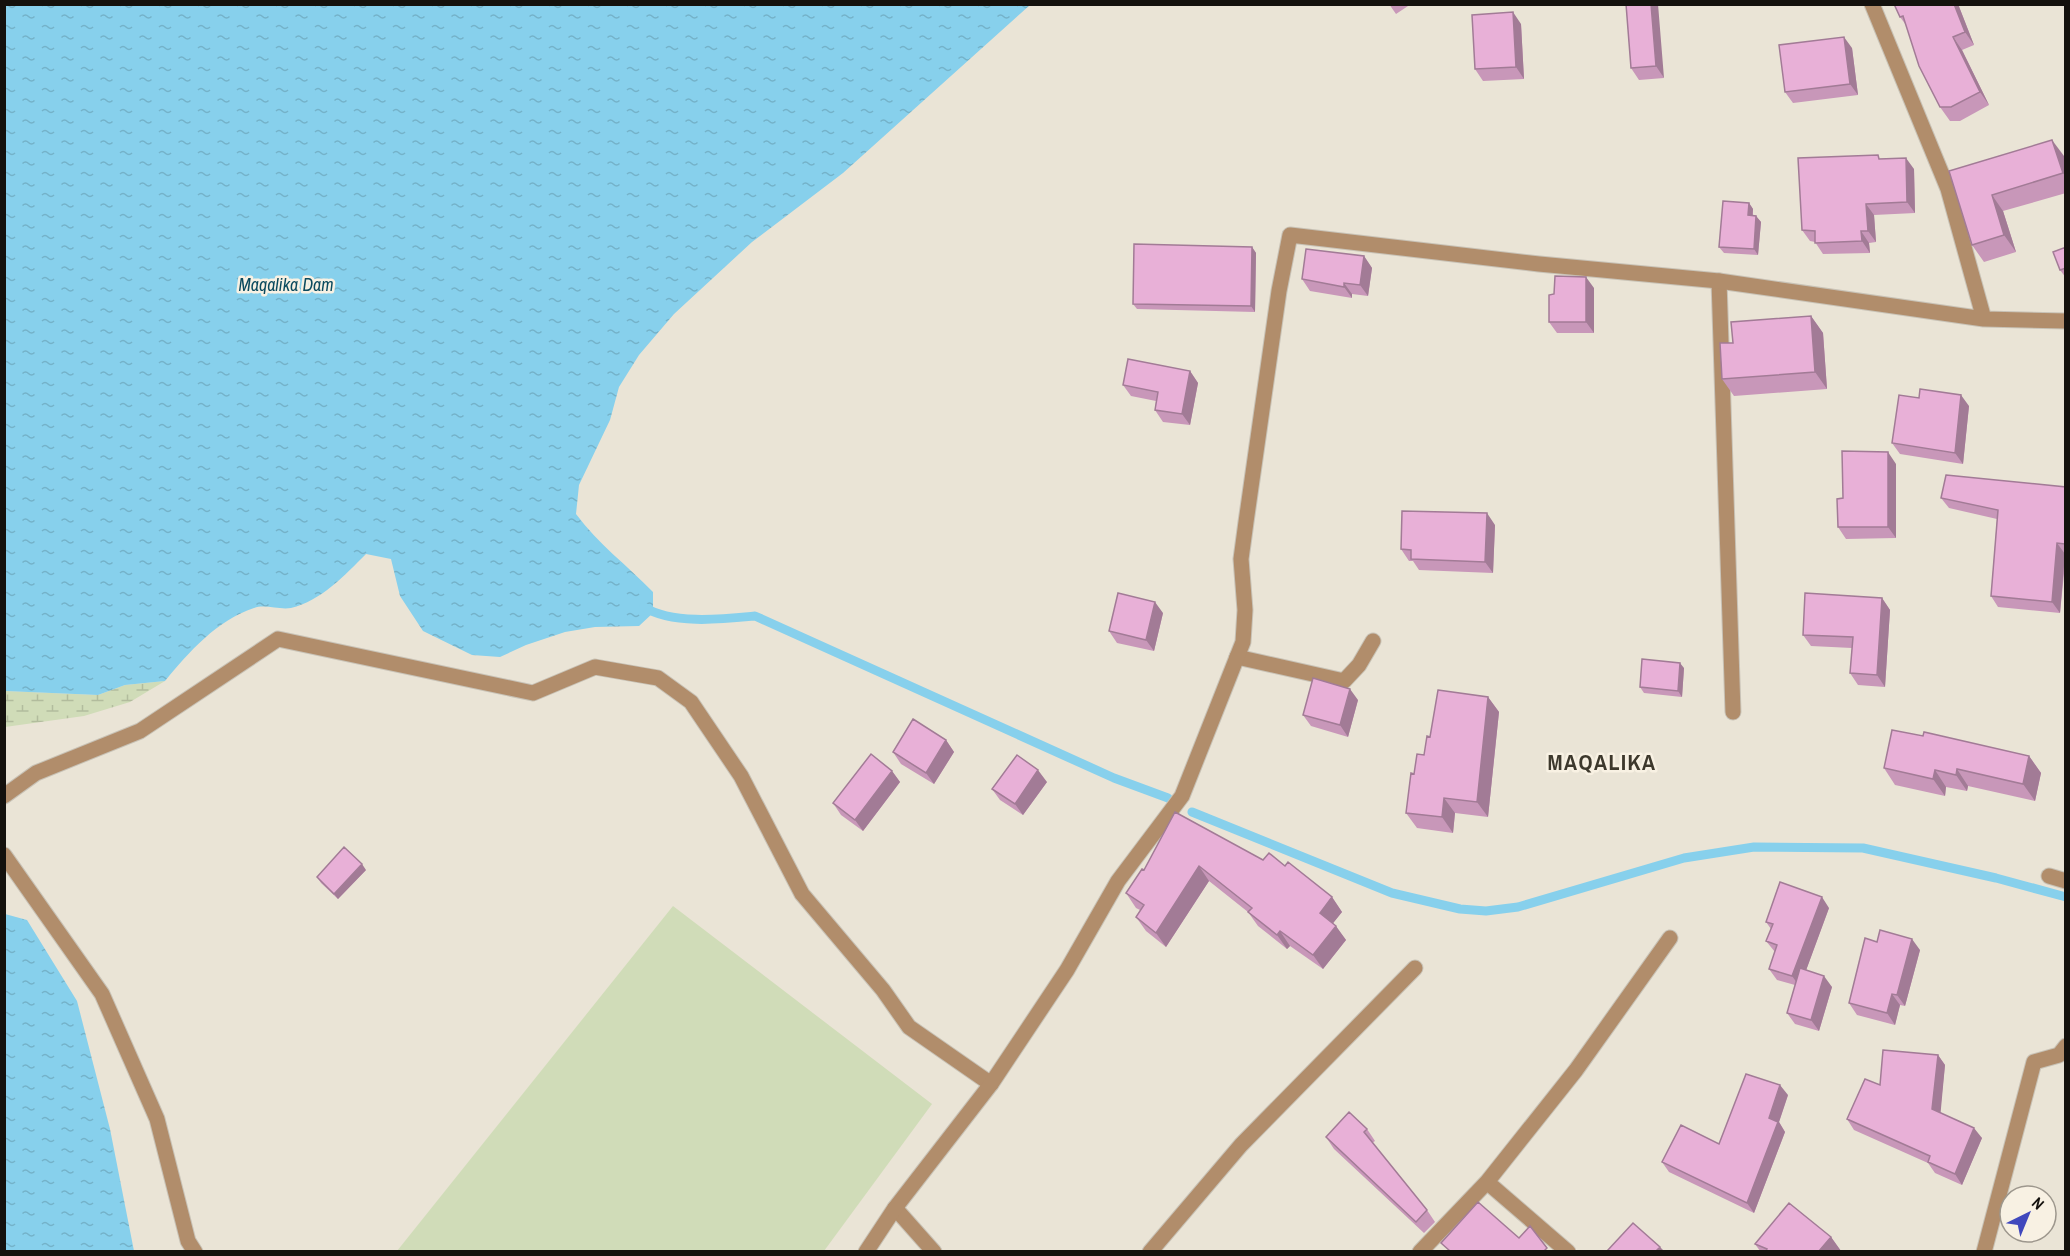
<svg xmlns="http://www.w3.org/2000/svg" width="2070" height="1256" font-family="'Archivo Narrow',sans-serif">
<defs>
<pattern id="wetland-marsh" width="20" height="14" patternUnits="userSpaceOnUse" patternTransform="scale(1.5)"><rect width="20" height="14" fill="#d0dcb8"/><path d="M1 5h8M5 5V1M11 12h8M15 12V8" fill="none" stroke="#b2bc9d"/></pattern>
<pattern id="water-ripples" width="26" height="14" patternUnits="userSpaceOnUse" patternTransform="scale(1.5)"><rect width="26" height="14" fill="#87d0ec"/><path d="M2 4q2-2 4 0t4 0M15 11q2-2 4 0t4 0" fill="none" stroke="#74b2c9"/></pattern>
</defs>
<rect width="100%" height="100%" fill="#eae4d6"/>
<path fill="url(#wetland-marsh)" d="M 165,681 L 130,702 L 84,716 L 5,727 L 5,691 L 98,695 L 125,685 Z"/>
<path fill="#d0dcb8" d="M 673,906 L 932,1104 L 824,1251 L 397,1251 Z"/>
<path fill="url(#water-ripples)" d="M 4,5 L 5,4 L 1030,5 L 843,173 L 752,242 L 674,314 L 639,355 L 619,387 L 610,420 L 579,485 L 576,514 C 598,544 627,565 653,592 L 653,613 L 639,626 L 595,627 L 565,632 L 526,645 L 500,657 L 472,655 L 423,631 L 400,596 L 391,559 L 366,554 C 345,575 321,601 291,608 C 279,610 265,604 254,608 C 217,620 189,652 165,681 L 125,685 L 98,695 L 5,691 Z
M 5,914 L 27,920 L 77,1001 L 110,1129 L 134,1251 L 5,1251 Z"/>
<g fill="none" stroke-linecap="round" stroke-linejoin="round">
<path stroke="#87d0ec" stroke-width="9" d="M 644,607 C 672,625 724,619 755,616 L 1114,778 L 1168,798
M 1192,812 L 1392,893 L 1460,909 L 1486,911 L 1518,907 L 1684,858 L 1754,847 L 1863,848 L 1996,878 L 2066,897"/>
<g stroke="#c8c2b6" stroke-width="17">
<path id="lane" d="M 1719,281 L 1733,712
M 1237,657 L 1344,681 L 1359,665 L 1373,641
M 4,796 L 36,773 L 140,731 L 278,639 L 533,693 L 595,667 L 658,678 L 691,702 L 741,776 L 802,894 L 883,990 L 909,1027 L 991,1084
M 4,855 L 102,994 L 157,1119 L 188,1241 L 195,1252
M 2049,876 L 2066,881
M 1487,1182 L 1568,1252
M 895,1208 L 934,1252
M 1150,1252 L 1241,1145 L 1415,968
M 1420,1252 L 1487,1182 L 1576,1070 L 1670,938
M 1984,1252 L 2034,1062 L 2059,1055 L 2066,1046"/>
</g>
<g stroke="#c8c2b6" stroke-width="17">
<path id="street" d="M 1984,319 L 2066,321
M 866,1252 L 895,1208 L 991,1084 L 1067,970 L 1118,881 L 1182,796 L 1243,642 L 1245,610 L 1241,559 L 1246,522 L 1279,291 L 1290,235 L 1539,264 L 1719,281 L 1984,319 L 1948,189 L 1872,4"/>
</g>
<use href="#lane" stroke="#b18d6b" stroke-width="15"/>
<use href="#street" stroke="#b18d6b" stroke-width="15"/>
</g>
<path fill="#c897b9" d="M 1389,4 L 1411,4 L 1396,14 Z
M 1626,4 L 1664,78 L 1639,80 L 1631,68 Z
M 1894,4 L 1958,4 L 1974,45 L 1962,50 L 1989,105 L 1960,121 L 1950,121 L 1940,107 L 1906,25 L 1900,17 Z
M 1521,24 L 1524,79 L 1483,81 L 1475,69 Z
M 1852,48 L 1858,95 L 1793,103 L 1785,92 Z
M 2064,156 L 2066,161 L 2066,193 L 2003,211 L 2016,252 L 1984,262 L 1972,245 L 1949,171 Z
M 1881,159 L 1914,169 L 1915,213 L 1874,215 L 1876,242 L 1869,243 L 1870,253 L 1823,254 L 1815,242 L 1810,241 L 1802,230 Z
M 1749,203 L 1753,209 L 1753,216 L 1756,216 L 1761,222 L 1758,255 L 1724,253 L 1719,247 Z
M 1252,247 L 1256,253 L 1255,312 L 1137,309 L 1133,304 Z
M 2066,247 L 2066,278 L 2060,270 Z
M 1364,256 L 1372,268 L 1368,296 L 1352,294 L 1352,298 L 1310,291 L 1302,279 Z
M 1594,288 L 1594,333 L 1557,333 L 1549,322 L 1554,294 Z
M 1811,316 L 1823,333 L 1827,389 L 1734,396 L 1722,379 Z
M 1190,371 L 1198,383 L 1190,425 L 1163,422 L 1155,410 L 1156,401 L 1131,396 L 1123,385 Z
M 1969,406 L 1963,464 L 1900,454 L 1892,443 Z
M 1896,464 L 1896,538 L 1846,539 L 1838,527 L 1843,498 Z
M 2066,487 L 2066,554 L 2060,613 L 1998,607 L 1991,596 L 1997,519 L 1949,508 L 1941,498 Z
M 1495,525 L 1493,573 L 1419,570 L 1413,561 L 1409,561 L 1401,549 Z
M 1882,598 L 1890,610 L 1885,687 L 1858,685 L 1850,673 L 1852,648 L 1811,646 L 1803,635 Z
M 1163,613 L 1154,651 L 1117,643 L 1109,631 Z
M 1684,668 L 1682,697 L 1644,693 L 1640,687 Z
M 1488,697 L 1499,712 L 1488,817 L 1455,813 L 1453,833 L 1417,828 L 1406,813 L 1414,774 L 1424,755 L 1430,737 Z
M 1358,700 L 1348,737 L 1311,726 L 1303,715 Z
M 1923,736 L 2029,756 L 2041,773 L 2035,801 L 1968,786 L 1967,791 L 1946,787 L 1945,796 L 1895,785 L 1884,768 Z
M 946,740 L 954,752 L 934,784 L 901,764 L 893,752 Z
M 892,771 L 900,782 L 863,831 L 841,815 L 833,803 Z
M 1047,782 L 1023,815 L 1000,800 L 992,789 Z
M 1263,860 L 1285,866 L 1332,897 L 1342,912 L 1333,923 L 1346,940 L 1323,969 L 1290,946 L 1287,949 L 1258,926 L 1248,912 L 1209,881 L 1166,947 L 1146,931 L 1136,917 L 1140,910 L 1136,908 L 1126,893 L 1144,870 Z
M 366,870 L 338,899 L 321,883 L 317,877 Z
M 1829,908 L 1806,970 L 1832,987 L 1819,1031 L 1795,1024 L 1787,1013 L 1795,985 L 1777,980 L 1769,969 L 1775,952 L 1766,941 L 1771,929 L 1766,922 Z
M 1877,942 L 1920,950 L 1905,1006 L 1900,1005 L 1895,1025 L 1857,1015 L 1849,1003 Z
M 1938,1055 L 1945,1065 L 1940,1112 L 1982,1138 L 1962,1185 L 1935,1173 L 1928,1163 L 1854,1130 L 1847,1119 L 1880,1085 Z
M 1788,1095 L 1779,1122 L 1785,1132 L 1754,1213 L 1669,1172 L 1662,1162 L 1719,1144 Z
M 1367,1129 L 1375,1141 L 1372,1143 L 1427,1210 L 1435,1222 L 1424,1233 L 1334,1149 L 1326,1137 Z
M 1831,1237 L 1841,1251 L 1760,1251 L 1755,1244 Z"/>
<path fill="#a27b96" d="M 1651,4 L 1658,4 L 1664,78 L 1656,66 Z
M 1954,4 L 1958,4 L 1974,45 L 1965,32 Z
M 1513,12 L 1521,24 L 1524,79 L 1516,67 Z
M 1844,37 L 1852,48 L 1858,95 L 1850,84 Z
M 1953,37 L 1962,50 L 1989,105 L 1980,92 Z
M 2052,140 L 2064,156 L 2066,161 L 2066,177 L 2063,173 Z
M 1906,158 L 1914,169 L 1915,213 L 1907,202 Z
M 1992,195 L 2003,211 L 2016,252 L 2004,235 Z
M 1749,203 L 1753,209 L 1752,221 L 1748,215 Z
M 1866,204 L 1874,215 L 1876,242 L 1868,231 Z
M 1756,216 L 1761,222 L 1758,255 L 1754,249 Z
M 1861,231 L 1869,243 L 1870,253 L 1862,241 Z
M 1252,247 L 1256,253 L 1255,312 L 1251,306 Z
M 1364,256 L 1372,268 L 1368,296 L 1360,285 Z
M 1586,277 L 1594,288 L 1594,333 L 1586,322 Z
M 1344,283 L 1352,294 L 1352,298 L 1344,287 Z
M 1811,316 L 1823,333 L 1827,389 L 1815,372 Z
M 1190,371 L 1198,383 L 1190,425 L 1182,414 Z
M 1961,395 L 1969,406 L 1963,464 L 1955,453 Z
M 1888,452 L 1896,464 L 1896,538 L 1888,527 Z
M 1487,513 L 1495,525 L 1493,573 L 1485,562 Z
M 2057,543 L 2065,554 L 2060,613 L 2052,602 Z
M 1882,598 L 1890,610 L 1885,687 L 1877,675 Z
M 1155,602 L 1163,613 L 1154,651 L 1146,640 Z
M 1680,663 L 1684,668 L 1682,697 L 1678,691 Z
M 1350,689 L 1358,700 L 1348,737 L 1340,725 Z
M 1488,697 L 1499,712 L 1488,817 L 1477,802 Z
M 946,740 L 954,752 L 934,784 L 926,773 Z
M 2029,756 L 2041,773 L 2035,801 L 2023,784 Z
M 1957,769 L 1968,786 L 1967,791 L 1956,775 Z
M 1038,770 L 1047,782 L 1023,815 L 1015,804 Z
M 1935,770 L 1946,787 L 1945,796 L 1933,779 Z
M 892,771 L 900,782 L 863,831 L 855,820 Z
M 1444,798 L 1455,813 L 1453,833 L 1442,817 Z
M 362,864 L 366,870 L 338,899 L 334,894 Z
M 1199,866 L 1209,881 L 1166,947 L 1156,933 Z
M 1332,897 L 1342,912 L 1330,927 L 1320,913 Z
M 1822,897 L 1829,908 L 1800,987 L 1792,976 Z
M 1336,926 L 1346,940 L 1323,969 L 1313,955 Z
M 1280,931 L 1290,946 L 1287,949 L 1277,935 Z
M 1912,939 L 1920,950 L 1905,1006 L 1897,995 Z
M 1824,976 L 1832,987 L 1819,1031 L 1811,1020 Z
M 1892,994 L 1900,1005 L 1895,1025 L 1887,1013 Z
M 1938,1055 L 1945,1065 L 1940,1119 L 1932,1109 Z
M 1780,1085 L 1788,1095 L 1779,1122 L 1785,1132 L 1754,1213 L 1747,1203 L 1769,1118 Z
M 1974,1128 L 1982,1138 L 1962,1185 L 1955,1174 Z
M 1831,1237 L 1841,1251 L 1819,1251 Z
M 1660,1247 L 1664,1251 L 1656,1251 Z"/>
<path fill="#e8b0d7" stroke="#a27b96" stroke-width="1.5" d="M 1626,4 L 1651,4 L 1656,66 L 1631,68 Z
M 1894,4 L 1954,4 L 1965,32 L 1953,37 L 1980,92 L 1951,107 L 1940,107 L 1919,66 L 1903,16 L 1900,17 Z
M 1513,12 L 1516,67 L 1475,69 L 1472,15 Z
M 1844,37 L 1850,84 L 1785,92 L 1779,45 Z
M 2052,140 L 2063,173 L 1992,195 L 2004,235 L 1972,245 L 1949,171 Z
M 1878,155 L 1879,159 L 1906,158 L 1907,202 L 1866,204 L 1868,231 L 1861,231 L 1862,241 L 1815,243 L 1815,231 L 1802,230 L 1798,158 Z
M 1723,201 L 1749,203 L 1748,215 L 1756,216 L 1754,249 L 1719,247 Z
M 1134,244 L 1252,247 L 1251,306 L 1133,304 Z
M 2066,247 L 2066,268 L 2060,270 L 2053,252 Z
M 1306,249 L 1364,256 L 1360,285 L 1344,283 L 1344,287 L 1302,279 Z
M 1555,276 L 1586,277 L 1586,322 L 1549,322 L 1549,295 L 1554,294 Z
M 1811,316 L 1815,372 L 1722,379 L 1720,343 L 1733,343 L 1731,322 Z
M 1128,359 L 1190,371 L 1182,414 L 1155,410 L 1158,392 L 1123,385 Z
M 1920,389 L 1961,395 L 1955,453 L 1892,443 L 1899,395 L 1919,398 Z
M 1842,451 L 1888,452 L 1888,527 L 1838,527 L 1837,499 L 1843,498 Z
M 1946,475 L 2066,487 L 2065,544 L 2057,543 L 2052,602 L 1991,596 L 1998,510 L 1941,498 Z
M 1402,511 L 1487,513 L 1485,562 L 1411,559 L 1411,550 L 1401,549 Z
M 1118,593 L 1155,602 L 1146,640 L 1109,631 Z
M 1805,593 L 1882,598 L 1877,675 L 1850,673 L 1853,637 L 1803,635 Z
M 1642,659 L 1680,663 L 1678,691 L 1640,687 Z
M 1313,678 L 1350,689 L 1340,725 L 1303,715 Z
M 1438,690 L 1488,697 L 1477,802 L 1444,798 L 1442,817 L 1406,813 L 1411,773 L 1414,774 L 1417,754 L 1424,755 L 1427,736 L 1430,737 Z
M 913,719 L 946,740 L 926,773 L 893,752 Z
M 1892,730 L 1923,736 L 1924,732 L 2029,756 L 2023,784 L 1957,769 L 1956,775 L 1935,770 L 1933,779 L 1884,768 Z
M 871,754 L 892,771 L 855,820 L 833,803 Z
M 1017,755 L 1038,770 L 1015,804 L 992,789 Z
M 1175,812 L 1263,860 L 1269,853 L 1285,866 L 1288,862 L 1332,897 L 1320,913 L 1336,926 L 1313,955 L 1280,931 L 1277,935 L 1248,912 L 1252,908 L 1199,866 L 1156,933 L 1136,917 L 1144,905 L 1126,893 L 1142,869 L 1144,870 Z
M 344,847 L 362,864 L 334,894 L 317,877 Z
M 1780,882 L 1822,897 L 1792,976 L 1769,969 L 1777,945 L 1766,941 L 1773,924 L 1766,922 Z
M 1880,930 L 1912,939 L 1897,995 L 1892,994 L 1887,1013 L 1849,1003 L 1865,938 L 1877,942 Z
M 1800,968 L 1824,976 L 1811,1020 L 1787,1013 Z
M 1883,1050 L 1938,1055 L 1932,1109 L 1974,1128 L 1955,1174 L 1928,1162 L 1930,1156 L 1847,1119 L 1865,1079 L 1880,1085 Z
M 1746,1074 L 1780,1085 L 1769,1118 L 1778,1122 L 1747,1203 L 1662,1162 L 1681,1125 L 1719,1144 Z
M 1349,1112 L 1367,1129 L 1364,1132 L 1427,1210 L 1416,1222 L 1326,1137 Z
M 1478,1202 L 1519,1238 L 1530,1226 L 1547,1248 L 1544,1251 L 1450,1251 L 1441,1243 Z
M 1789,1203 L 1831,1237 L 1819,1251 L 1766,1251 L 1767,1249 L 1755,1244 Z
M 1633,1223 L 1660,1247 L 1656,1251 L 1607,1251 Z"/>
<g text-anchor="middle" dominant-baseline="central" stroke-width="5" stroke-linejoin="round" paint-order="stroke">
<g font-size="18" font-style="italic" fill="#0b4a5e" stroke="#f8f1e3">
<text x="286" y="284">Maqalika Dam</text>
</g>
<g font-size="22" font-weight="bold" letter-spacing="1.5" fill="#3d382c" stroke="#f8f1e3">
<text x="1602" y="762">MAQALIKA</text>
</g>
</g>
<rect width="2070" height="1256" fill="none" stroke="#14110d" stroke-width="12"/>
<g transform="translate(2028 1214) rotate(43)"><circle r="28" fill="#f8f1e3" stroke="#9d978d" stroke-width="1.5"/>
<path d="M0-4.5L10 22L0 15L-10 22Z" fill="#4048bd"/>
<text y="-9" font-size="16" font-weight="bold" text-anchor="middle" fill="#14110d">N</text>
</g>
</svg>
